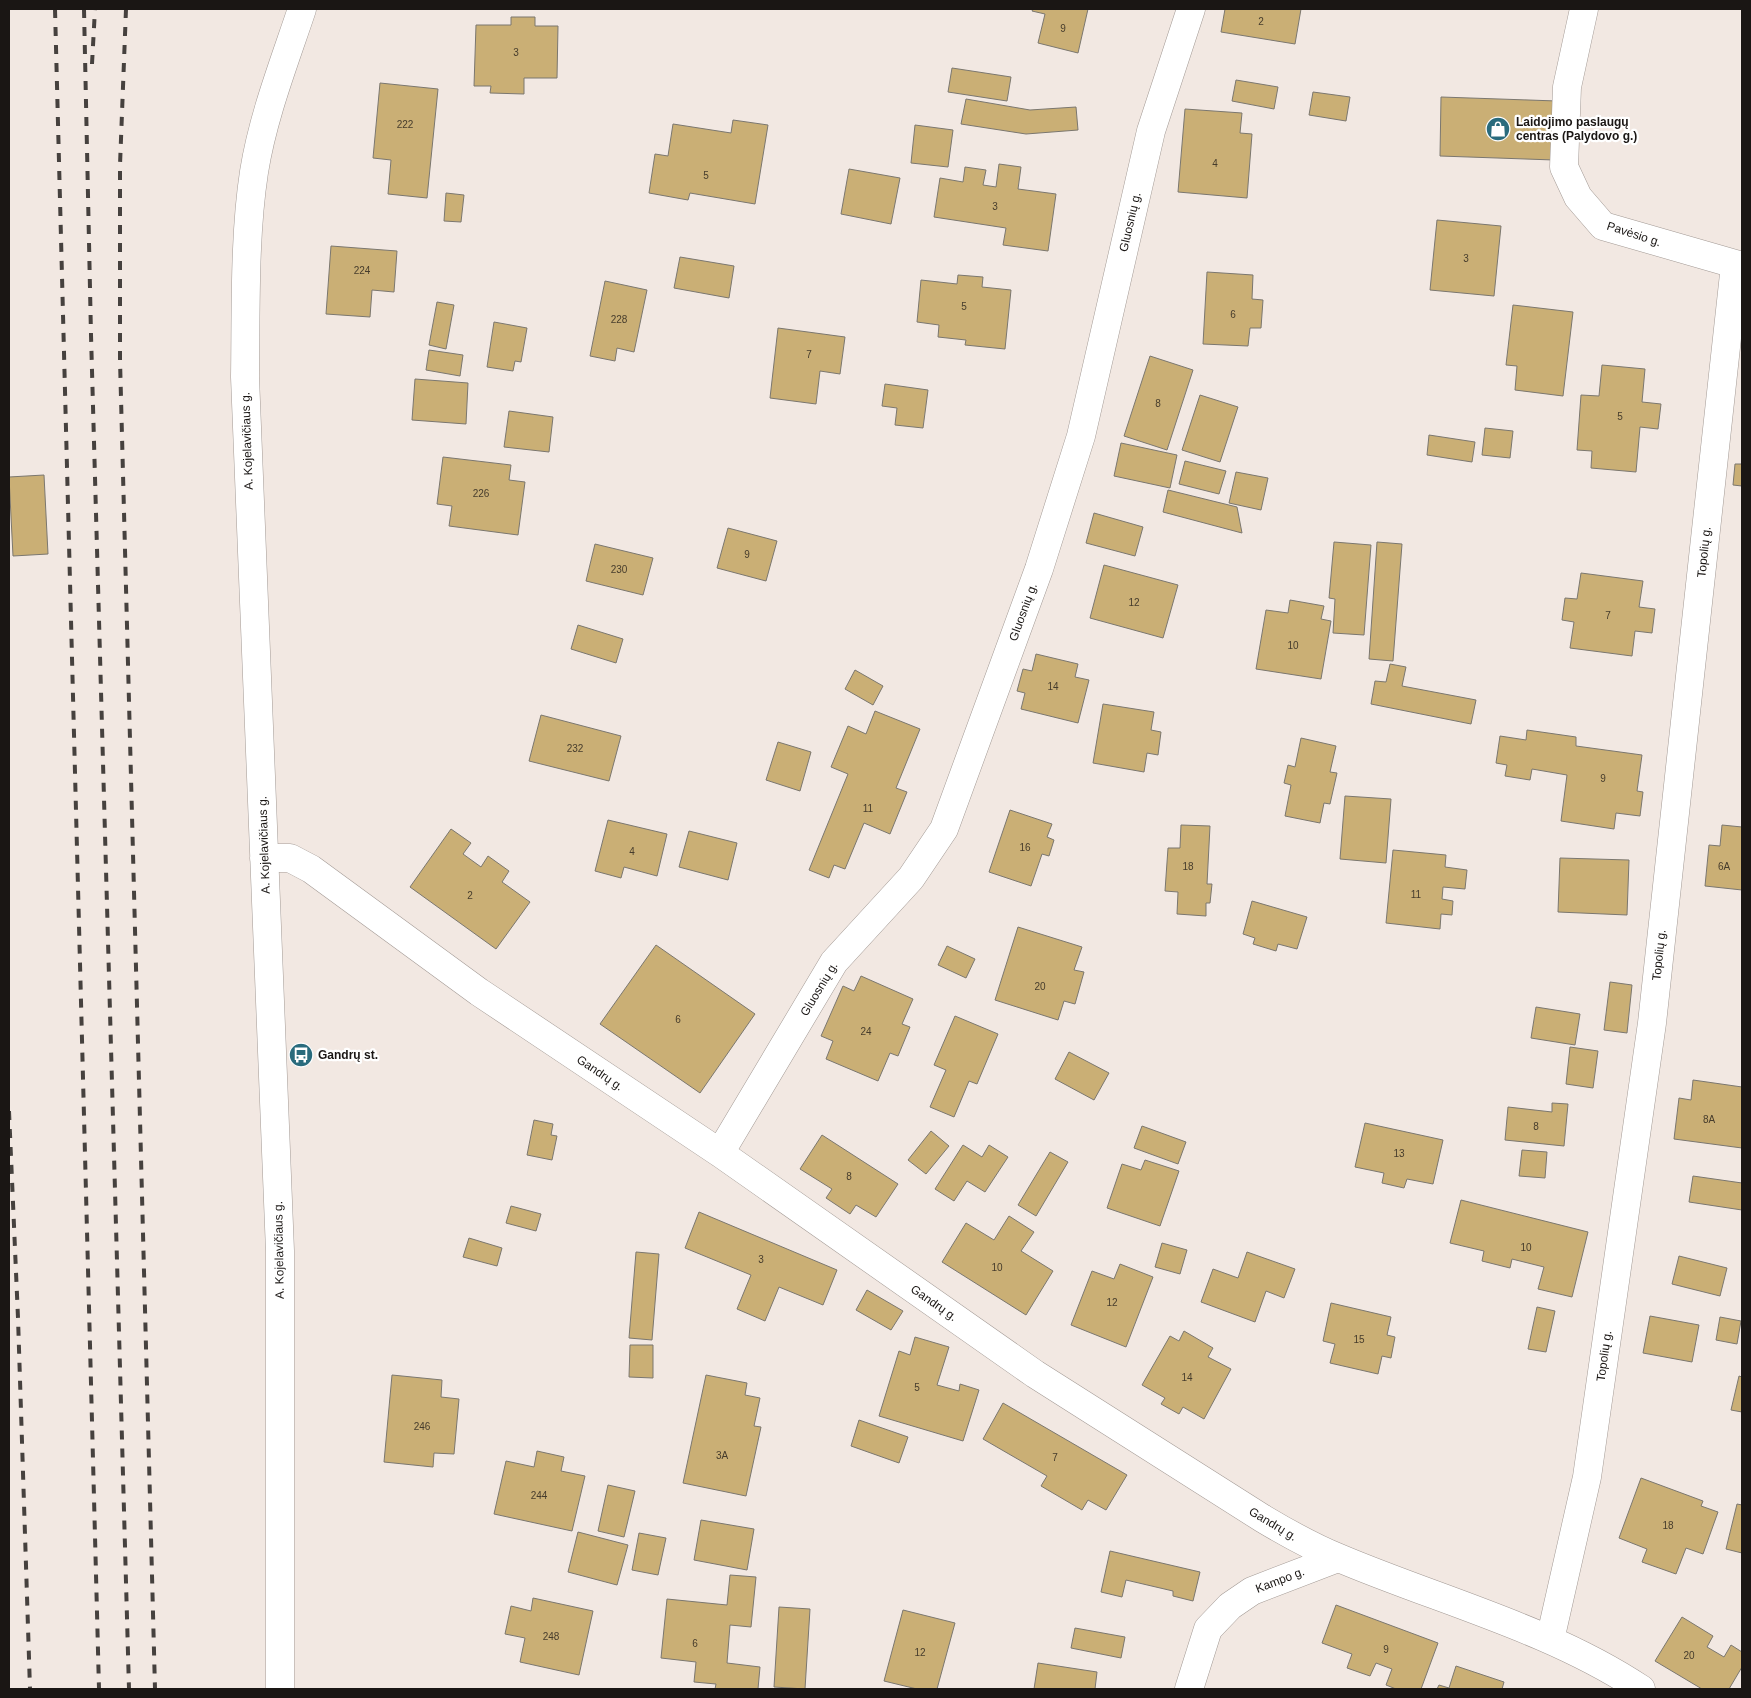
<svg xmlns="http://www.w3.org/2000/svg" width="1751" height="1698" font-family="Arial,sans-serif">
<rect width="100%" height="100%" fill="#f2e8e2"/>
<path fill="#caaf75" stroke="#7b776f" d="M 1033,9 L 1088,9 L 1078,53 L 1038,43 L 1045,14 L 1032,11 Z
M 1225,9 L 1301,9 L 1295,44 L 1221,32 Z
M 511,17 L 535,17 L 535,26 L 558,26 L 557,78 L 524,78 L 524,94 L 490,93 L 491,86 L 474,86 L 476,25 L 511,25 Z
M 952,68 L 1011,77 L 1007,101 L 948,92 Z
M 1236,80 L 1278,87 L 1274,109 L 1232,101 Z
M 380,83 L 438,89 L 427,198 L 388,194 L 391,160 L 373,158 Z
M 1313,92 L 1350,97 L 1346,121 L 1309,115 Z
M 1441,97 L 1557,101 L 1554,160 L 1440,156 Z
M 966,99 L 1030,110 L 1076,107 L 1078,130 L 1026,134 L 961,124 Z
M 1185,109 L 1242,113 L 1240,133 L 1252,134 L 1247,198 L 1178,192 Z
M 733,120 L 768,125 L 755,204 L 690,193 L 688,200 L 649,193 L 655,154 L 668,156 L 673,124 L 731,133 Z
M 915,125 L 953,130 L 948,167 L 911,163 Z
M 999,164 L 1021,167 L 1018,189 L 1056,194 L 1048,251 L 1003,245 L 1006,228 L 934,217 L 940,178 L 963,182 L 965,167 L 986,170 L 983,185 L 996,187 Z
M 849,169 L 900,178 L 891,224 L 841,214 Z
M 446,193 L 464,195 L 461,222 L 444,221 Z
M 1437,220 L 1501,226 L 1494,296 L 1430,290 Z
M 331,246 L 397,251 L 394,292 L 372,290 L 370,317 L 326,314 Z
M 680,257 L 734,266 L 729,298 L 674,288 Z
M 1207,272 L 1253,275 L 1252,299 L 1263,300 L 1261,328 L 1250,328 L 1248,346 L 1203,344 Z
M 958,275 L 983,277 L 982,287 L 1011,290 L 1005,349 L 965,345 L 966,340 L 938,337 L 939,325 L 917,322 L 921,280 L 957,284 Z
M 605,281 L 647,290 L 634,352 L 617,348 L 615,361 L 590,356 Z
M 437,302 L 454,305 L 446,349 L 429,345 Z
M 1513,305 L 1573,312 L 1563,396 L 1515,390 L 1517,366 L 1506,365 Z
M 494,322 L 527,328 L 521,362 L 515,361 L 513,371 L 487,367 Z
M 778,328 L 845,337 L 840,374 L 820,371 L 816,404 L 770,398 Z
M 429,350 L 463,355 L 460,376 L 426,370 Z
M 1150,356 L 1193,370 L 1167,450 L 1124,436 Z
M 1602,365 L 1645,369 L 1642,402 L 1661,404 L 1658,429 L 1640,427 L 1636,472 L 1591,468 L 1592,451 L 1577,450 L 1581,395 L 1599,396 Z
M 415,379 L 468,383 L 466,424 L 412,420 Z
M 885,384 L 928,390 L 923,428 L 895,425 L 897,408 L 882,406 Z
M 1200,395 L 1238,407 L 1220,462 L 1182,450 Z
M 509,411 L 553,417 L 549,452 L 504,447 Z
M 1485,428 L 1513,431 L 1510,458 L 1482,455 Z
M 1429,435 L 1475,442 L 1472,462 L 1427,455 Z
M 1121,443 L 1177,455 L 1170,488 L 1114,476 Z
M 443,457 L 511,465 L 509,480 L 525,482 L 518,535 L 449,526 L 452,506 L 437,504 Z
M 1185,461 L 1226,471 L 1219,494 L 1179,484 Z
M 1735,464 L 1742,464 L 1742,486 L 1733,485 Z
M 1236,472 L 1268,478 L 1261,510 L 1229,503 Z
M 44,475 L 48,554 L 13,556 L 9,477 Z
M 1168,490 L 1237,507 L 1242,533 L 1163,512 Z
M 1094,513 L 1143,527 L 1135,556 L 1086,543 Z
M 728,528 L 777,541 L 766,581 L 717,568 Z
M 1334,542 L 1371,545 L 1364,635 L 1333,633 L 1335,599 L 1329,598 Z
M 1377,542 L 1402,544 L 1393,661 L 1369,659 Z
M 595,544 L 653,558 L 643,595 L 586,581 Z
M 1104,565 L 1178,585 L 1163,638 L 1090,618 Z
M 1581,573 L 1643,581 L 1639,607 L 1655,609 L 1652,633 L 1635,631 L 1632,656 L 1570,648 L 1574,622 L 1562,620 L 1565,598 L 1577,599 Z
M 1290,600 L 1324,606 L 1321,619 L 1331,621 L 1321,679 L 1256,669 L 1266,610 L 1288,613 Z
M 578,625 L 623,639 L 616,663 L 571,649 Z
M 1036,654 L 1078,664 L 1075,677 L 1089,680 L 1078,723 L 1021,709 L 1025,693 L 1017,691 L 1023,669 L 1032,671 Z
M 1390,664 L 1406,667 L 1402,686 L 1476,700 L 1471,724 L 1371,704 L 1375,681 L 1386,682 Z
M 855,670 L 883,686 L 873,705 L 845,689 Z
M 1103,704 L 1154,712 L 1151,730 L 1161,732 L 1158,755 L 1147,753 L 1144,772 L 1093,763 Z
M 875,711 L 920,729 L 896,788 L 907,792 L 890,834 L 864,823 L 845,869 L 834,865 L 829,878 L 809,870 L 848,774 L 831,767 L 848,726 L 866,734 Z
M 541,715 L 621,736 L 609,781 L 529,761 Z
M 1527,730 L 1576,737 L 1576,746 L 1642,755 L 1637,791 L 1643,792 L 1640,816 L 1616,813 L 1614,829 L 1561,821 L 1567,775 L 1532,769 L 1530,780 L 1505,776 L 1507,765 L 1496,763 L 1500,736 L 1526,740 Z
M 1301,738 L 1336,746 L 1330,772 L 1337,773 L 1330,804 L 1324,803 L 1320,823 L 1285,816 L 1291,785 L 1284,783 L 1288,765 L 1295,767 Z
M 778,742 L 811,752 L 800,791 L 766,780 Z
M 1345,796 L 1391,799 L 1386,863 L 1340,859 Z
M 1010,810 L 1052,824 L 1047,837 L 1054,840 L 1049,856 L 1042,854 L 1031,886 L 989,872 Z
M 608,820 L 667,834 L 657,876 L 624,867 L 621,878 L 595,871 Z
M 1181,825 L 1210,826 L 1207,884 L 1212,884 L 1210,903 L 1206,903 L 1206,916 L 1177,914 L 1178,892 L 1165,891 L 1168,848 L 1180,848 Z
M 1722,825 L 1742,827 L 1742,890 L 1705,886 L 1709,845 L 1720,846 Z
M 451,829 L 471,843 L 463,854 L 481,867 L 488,856 L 509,871 L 502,882 L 530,902 L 496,949 L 410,887 Z
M 689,831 L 737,843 L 728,880 L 679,867 Z
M 1393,850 L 1446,855 L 1445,867 L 1467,870 L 1465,889 L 1443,887 L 1442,899 L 1453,901 L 1452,915 L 1441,914 L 1440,929 L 1386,923 Z
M 1560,858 L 1629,860 L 1627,915 L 1558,912 Z
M 1252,901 L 1307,917 L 1297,949 L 1278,944 L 1276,951 L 1253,944 L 1255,938 L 1243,934 Z
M 1018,927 L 1082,947 L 1074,970 L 1084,972 L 1075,1004 L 1064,1001 L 1058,1020 L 995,1000 Z
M 656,945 L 755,1014 L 700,1093 L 600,1024 Z
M 947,946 L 975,959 L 966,978 L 938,965 Z
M 861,976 L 913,999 L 902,1024 L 910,1027 L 898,1056 L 890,1053 L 878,1081 L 826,1059 L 833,1041 L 821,1036 L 843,986 L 854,991 Z
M 1610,982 L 1632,985 L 1627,1033 L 1604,1030 Z
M 1536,1007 L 1580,1014 L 1575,1045 L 1531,1038 Z
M 955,1016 L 998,1034 L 977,1084 L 969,1081 L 954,1117 L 930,1107 L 946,1070 L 934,1065 Z
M 1570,1047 L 1598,1051 L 1593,1088 L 1566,1084 Z
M 1069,1052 L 1109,1073 L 1094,1100 L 1055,1079 Z
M 1693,1080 L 1742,1087 L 1742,1148 L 1674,1139 L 1679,1098 L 1691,1100 Z
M 1552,1103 L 1568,1104 L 1564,1146 L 1505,1140 L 1508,1107 L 1552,1112 Z
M 534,1120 L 553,1124 L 551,1135 L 557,1136 L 552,1160 L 527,1155 Z
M 1365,1123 L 1443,1140 L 1433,1184 L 1407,1179 L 1404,1188 L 1382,1183 L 1384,1173 L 1355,1167 Z
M 1142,1126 L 1186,1142 L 1178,1164 L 1134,1148 Z
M 931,1131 L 949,1146 L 926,1174 L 908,1160 Z
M 822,1135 L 898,1184 L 876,1217 L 856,1205 L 850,1214 L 826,1198 L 832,1189 L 800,1169 Z
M 963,1145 L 982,1157 L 989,1145 L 1008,1157 L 985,1192 L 967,1181 L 954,1201 L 935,1189 Z
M 1522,1150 L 1547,1152 L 1545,1178 L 1519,1176 Z
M 1050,1152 L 1068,1162 L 1036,1216 L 1018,1205 Z
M 1145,1160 L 1179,1171 L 1160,1226 L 1107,1208 L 1122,1164 L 1141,1170 Z
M 1693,1176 L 1742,1183 L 1742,1210 L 1689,1202 Z
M 1461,1200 L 1588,1232 L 1572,1297 L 1538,1289 L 1544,1267 L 1512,1259 L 1510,1268 L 1482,1261 L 1484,1251 L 1450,1243 Z
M 511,1206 L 541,1214 L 536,1231 L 506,1223 Z
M 699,1212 L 837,1270 L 823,1305 L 779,1287 L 765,1321 L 737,1309 L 751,1275 L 685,1248 Z
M 1009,1216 L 1034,1232 L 1021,1251 L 1053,1271 L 1026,1315 L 942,1262 L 966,1223 L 994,1240 Z
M 469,1238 L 502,1248 L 497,1266 L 463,1257 Z
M 1162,1243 L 1187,1250 L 1180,1274 L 1155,1267 Z
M 636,1252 L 659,1254 L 652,1340 L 629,1338 Z
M 1247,1252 L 1295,1269 L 1284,1298 L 1266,1291 L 1255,1322 L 1201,1302 L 1213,1269 L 1238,1278 Z
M 1679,1256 L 1727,1268 L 1720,1296 L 1672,1284 Z
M 1120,1264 L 1153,1277 L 1126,1347 L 1071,1325 L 1092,1271 L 1114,1279 Z
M 867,1290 L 903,1311 L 891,1330 L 856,1310 Z
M 1331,1303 L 1391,1317 L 1387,1335 L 1395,1337 L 1391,1358 L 1382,1356 L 1378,1374 L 1330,1363 L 1335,1344 L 1323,1341 Z
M 1537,1307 L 1555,1311 L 1546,1352 L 1528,1349 Z
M 1650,1316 L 1699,1325 L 1692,1362 L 1643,1353 Z
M 1720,1317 L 1741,1321 L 1737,1344 L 1716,1340 Z
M 1184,1331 L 1213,1348 L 1208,1357 L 1231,1369 L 1204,1419 L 1183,1407 L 1179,1414 L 1161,1404 L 1165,1398 L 1142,1385 L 1170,1336 L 1179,1341 Z
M 915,1337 L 949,1347 L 937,1385 L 959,1391 L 960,1384 L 979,1390 L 963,1441 L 879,1416 L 899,1351 L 910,1355 Z
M 630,1345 L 653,1345 L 653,1378 L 629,1377 Z
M 392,1375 L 442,1380 L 441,1397 L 459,1399 L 454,1454 L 434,1453 L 433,1467 L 384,1462 Z
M 706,1375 L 747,1383 L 745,1395 L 760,1398 L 754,1426 L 761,1427 L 746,1496 L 683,1483 Z
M 1739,1376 L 1742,1377 L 1742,1412 L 1731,1410 Z
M 1003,1403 L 1127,1475 L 1106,1510 L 1088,1500 L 1082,1510 L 1041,1486 L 1047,1476 L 983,1439 Z
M 859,1420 L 908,1437 L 899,1463 L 851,1446 Z
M 537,1451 L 564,1457 L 561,1471 L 585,1476 L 572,1531 L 494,1514 L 506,1461 L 534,1467 Z
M 1641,1478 L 1703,1501 L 1701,1506 L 1718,1512 L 1703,1554 L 1686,1548 L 1676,1574 L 1642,1562 L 1647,1549 L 1619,1538 Z
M 608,1485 L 635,1491 L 624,1537 L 598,1531 Z
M 1737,1504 L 1742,1505 L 1742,1553 L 1726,1549 Z
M 701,1520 L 754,1529 L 747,1570 L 694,1560 Z
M 578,1532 L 628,1545 L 617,1585 L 568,1572 Z
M 639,1533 L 666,1538 L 658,1575 L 632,1570 Z
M 1110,1551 L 1200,1572 L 1193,1601 L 1173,1596 L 1173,1591 L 1126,1580 L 1122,1597 L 1101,1592 Z
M 730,1575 L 756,1577 L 751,1627 L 730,1625 L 727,1663 L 760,1667 L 758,1689 L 715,1689 L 716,1684 L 694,1682 L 696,1662 L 661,1658 L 667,1599 L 727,1605 Z
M 533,1598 L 593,1611 L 579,1675 L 520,1662 L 525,1638 L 505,1634 L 511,1606 L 531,1611 Z
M 1336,1605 L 1438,1643 L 1421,1689 L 1396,1689 L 1386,1685 L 1392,1669 L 1376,1663 L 1370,1676 L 1347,1668 L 1352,1654 L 1322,1643 Z
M 779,1607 L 810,1609 L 805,1689 L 774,1687 Z
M 903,1610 L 955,1623 L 937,1689 L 917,1689 L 884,1681 Z
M 1682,1617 L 1713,1636 L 1707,1647 L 1724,1657 L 1731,1645 L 1742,1652 L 1742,1667 L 1729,1689 L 1702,1689 L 1655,1661 Z
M 1075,1628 L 1125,1637 L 1121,1658 L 1071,1648 Z
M 1038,1663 L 1097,1672 L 1095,1689 L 1034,1689 Z
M 1456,1666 L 1504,1682 L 1502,1689 L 1437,1689 L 1439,1685 L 1449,1688 Z"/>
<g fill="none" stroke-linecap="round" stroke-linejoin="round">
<g stroke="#a39a95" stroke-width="29">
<path id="street" d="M 1584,9 L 1567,87 L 1564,167 L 1578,197 L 1603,226 L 1742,266
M 264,858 L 290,858 L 311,869 L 479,992 L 720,1153 L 1035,1374 L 1262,1518 C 1287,1533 1312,1547 1339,1558 C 1438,1600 1551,1629 1641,1689
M 720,1153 L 834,962 L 911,878 L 944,829 L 1039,569 L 1081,436 L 1151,131 L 1191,9
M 1550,1640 L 1587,1477 L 1652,1023 L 1735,265
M 280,1689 L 280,1251 L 245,377 C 246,311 244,237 254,172 C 263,116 284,63 302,9
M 1189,1689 L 1208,1629 L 1230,1606 L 1252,1591 L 1338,1558"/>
</g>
<use href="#street" stroke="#fff" stroke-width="28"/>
<path stroke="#46413e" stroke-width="4" stroke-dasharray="9 9" stroke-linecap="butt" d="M 55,9 L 99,1689
M 84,9 L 91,335 L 129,1689
M 126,9 L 120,165 L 120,360 L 155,1689
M 92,64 L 95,9
M 9,1111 L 18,1318 L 30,1689"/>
</g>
<defs>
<g id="shop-disc" transform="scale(1.25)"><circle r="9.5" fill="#296b7d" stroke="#fff"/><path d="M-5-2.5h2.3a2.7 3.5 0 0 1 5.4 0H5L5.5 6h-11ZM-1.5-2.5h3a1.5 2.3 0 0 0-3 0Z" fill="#fff"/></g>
<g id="bus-disc" transform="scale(1.25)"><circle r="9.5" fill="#296b7d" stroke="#fff"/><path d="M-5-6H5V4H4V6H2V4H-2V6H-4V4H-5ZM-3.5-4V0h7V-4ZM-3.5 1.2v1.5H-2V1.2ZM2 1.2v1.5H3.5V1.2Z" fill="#fff"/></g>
</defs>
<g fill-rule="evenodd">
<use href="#shop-disc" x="1498" y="129"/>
<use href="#bus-disc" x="301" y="1055"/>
</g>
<g text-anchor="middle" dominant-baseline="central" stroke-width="4.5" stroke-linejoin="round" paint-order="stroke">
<g font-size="10" fill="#463c2c">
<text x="1261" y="21">2</text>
<text x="1063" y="28">9</text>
<text x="516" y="52">3</text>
<text x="405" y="124">222</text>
<text x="1215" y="163">4</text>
<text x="706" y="175">5</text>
<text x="995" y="206">3</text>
<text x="1466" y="258">3</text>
<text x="362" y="270">224</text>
<text x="964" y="306">5</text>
<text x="1233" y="314">6</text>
<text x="619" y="319">228</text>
<text x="809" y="354">7</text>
<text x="1158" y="403">8</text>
<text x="1620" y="416">5</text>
<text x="481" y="493">226</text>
<text x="747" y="554">9</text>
<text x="619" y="569">230</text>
<text x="1134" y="602">12</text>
<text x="1608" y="615">7</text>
<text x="1293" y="645">10</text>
<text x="1053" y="686">14</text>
<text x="575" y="748">232</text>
<text x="1603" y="778">9</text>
<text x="868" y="808">11</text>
<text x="1025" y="847">16</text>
<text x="632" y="851">4</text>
<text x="1188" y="866">18</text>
<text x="1724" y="866">6A</text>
<text x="1416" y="894">11</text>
<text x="470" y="895">2</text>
<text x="1040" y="986">20</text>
<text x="678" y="1019">6</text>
<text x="866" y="1031">24</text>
<text x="1709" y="1119">8A</text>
<text x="1536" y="1126">8</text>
<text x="1399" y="1153">13</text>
<text x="849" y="1176">8</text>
<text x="1526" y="1247">10</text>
<text x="761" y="1259">3</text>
<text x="997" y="1267">10</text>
<text x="1112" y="1302">12</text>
<text x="1359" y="1339">15</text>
<text x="1187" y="1377">14</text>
<text x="917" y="1387">5</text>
<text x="422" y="1426">246</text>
<text x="722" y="1455">3A</text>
<text x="1055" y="1457">7</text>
<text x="539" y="1495">244</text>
<text x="1668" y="1525">18</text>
<text x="551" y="1636">248</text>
<text x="695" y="1643">6</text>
<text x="1386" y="1649">9</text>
<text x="920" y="1652">12</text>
<text x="1689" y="1655">20</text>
</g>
<g font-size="12" font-weight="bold" fill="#1a1614" stroke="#fff" text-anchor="start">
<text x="1516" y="122">Laidojimo paslaugų<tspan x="1516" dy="14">centras (Palydovo g.)</tspan></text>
<text x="318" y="1055">Gandrų st.</text>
</g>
<g font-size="12" fill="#1a1614" stroke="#fff">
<text transform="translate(1130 222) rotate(-77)">Gluosnių g.</text>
<text transform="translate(1634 234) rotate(18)">Pavėsio g.</text>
<text transform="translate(247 441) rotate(-92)">A. Kojelavičiaus g.</text>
<text transform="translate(1704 552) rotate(-84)">Topolių g.</text>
<text transform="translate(1023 612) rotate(-70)">Gluosnių g.</text>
<text transform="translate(264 845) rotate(-92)">A. Kojelavičiaus g.</text>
<text transform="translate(1659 955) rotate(-84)">Topolių g.</text>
<text transform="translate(819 989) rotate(-59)">Gluosnių g.</text>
<text transform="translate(600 1073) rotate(34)">Gandrų g.</text>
<text transform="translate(279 1250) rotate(-91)">A. Kojelavičiaus g.</text>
<text transform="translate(934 1303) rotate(35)">Gandrų g.</text>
<text transform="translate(1604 1356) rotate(-82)">Topolių g.</text>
<text transform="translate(1273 1524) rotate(31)">Gandrų g.</text>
<text transform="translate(1280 1580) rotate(-21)">Kampo g.</text>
</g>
</g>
<rect width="1751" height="1698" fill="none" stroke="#1a1614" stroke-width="20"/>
</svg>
